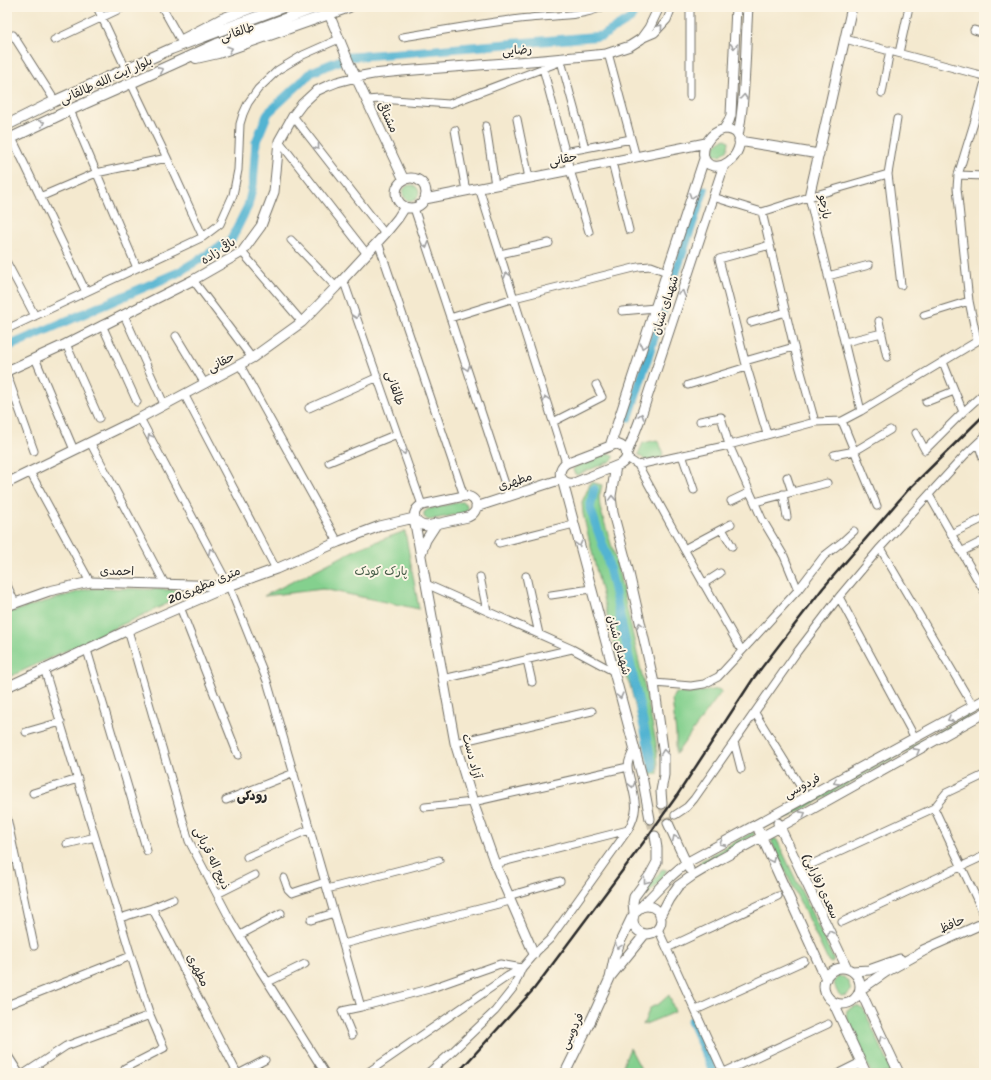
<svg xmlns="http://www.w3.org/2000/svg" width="991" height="1080" font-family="Sriracha,'Playpen Sans Arabic',sans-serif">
<rect width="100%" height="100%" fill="#fcf5e5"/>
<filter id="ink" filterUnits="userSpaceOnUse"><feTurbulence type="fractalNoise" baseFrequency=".025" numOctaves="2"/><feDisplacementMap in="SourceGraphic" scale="8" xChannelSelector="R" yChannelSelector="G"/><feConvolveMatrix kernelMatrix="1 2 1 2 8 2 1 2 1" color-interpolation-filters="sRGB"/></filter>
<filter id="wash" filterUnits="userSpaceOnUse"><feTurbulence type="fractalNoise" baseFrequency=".012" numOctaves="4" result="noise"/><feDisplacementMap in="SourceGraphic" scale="16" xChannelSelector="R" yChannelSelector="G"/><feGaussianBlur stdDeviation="0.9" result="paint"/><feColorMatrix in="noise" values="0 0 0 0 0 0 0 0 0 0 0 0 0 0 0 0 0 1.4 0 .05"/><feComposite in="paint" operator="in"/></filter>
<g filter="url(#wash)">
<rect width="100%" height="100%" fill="#f4e9cf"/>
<path fill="#84d08e" stroke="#587e5c" d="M 726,139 L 729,141 L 728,149 L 721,155 L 715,155 C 712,147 718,140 726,139 Z
M403 193a8 8 0 1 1 16 0a8 8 0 1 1-16 0Z
M 657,440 L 663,451 L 662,457 L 646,461 L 638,454 L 643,443 Z
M 608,453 L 612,454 L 614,456 L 614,458 L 611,461 L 579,474 L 577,475 L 574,473 L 573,469 L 576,466 Z
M 591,482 L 602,485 L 599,497 L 600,508 L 616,560 L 646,693 L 656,742 L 658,764 L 658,774 L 650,774 L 650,766 L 630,685 L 619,665 L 583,514 L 582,502 Z
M 460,502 L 463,502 L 467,505 L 467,510 L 463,513 L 430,520 L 428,520 L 424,517 L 424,512 L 428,509 Z
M 405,531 L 419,609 L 323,589 L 264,596 L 359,548 Z
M 105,588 L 176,590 L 186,595 L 7,678 L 7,613 L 88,589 Z
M 717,689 L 722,691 L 676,754 L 676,734 L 672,699 L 675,693 L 689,694 Z
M 984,706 L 984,708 L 786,819 L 783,818 L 785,816 Z
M 753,832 L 755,833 L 754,835 L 702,864 L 700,863 L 701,861 Z
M 772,839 L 776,839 L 777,840 L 833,958 L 833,962 L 831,963 L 828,961 L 772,843 Z
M 662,869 L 667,870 L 657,885 L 641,901 L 638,900 C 645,889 655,880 662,869 Z
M 838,977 L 844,977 L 849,983 L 851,991 L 847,995 L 841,996 C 836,991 835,988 834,981 Z
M 669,995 L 675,1012 L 643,1025 L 650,1008 L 660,1003 Z
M 857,1006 L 863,1009 L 865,1012 L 893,1073 L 871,1073 L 846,1017 L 847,1010 L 853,1007 Z
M 630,1048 L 641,1069 L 637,1072 L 627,1072 L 622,1068 Z"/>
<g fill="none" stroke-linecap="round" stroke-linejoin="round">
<path stroke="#53b4d2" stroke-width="9" d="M 7,347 L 177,273 L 231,240 L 248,206 L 253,185 L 256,142 L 268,113 L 312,72 L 348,57 L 413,52 L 602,36 L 630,19 L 637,7
M 629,417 L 660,319 L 704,190
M 594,489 L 590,508 L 607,557 L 653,768
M 691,1021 L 714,1073"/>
</g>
</g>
<g filter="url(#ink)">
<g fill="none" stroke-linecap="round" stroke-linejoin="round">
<path stroke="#ccc3ae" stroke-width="9" stroke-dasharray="9 4.5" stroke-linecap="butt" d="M 662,804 L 668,823
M 650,819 L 655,836"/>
<g stroke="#716e64" stroke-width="9">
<path id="minor" d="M 97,7 L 126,69
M 162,7 L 181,41
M 690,7 L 690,96
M 981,7 L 984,8
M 974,30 L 984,33
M 13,35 L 55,101
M 403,37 C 445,30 488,22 530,18 C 554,15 580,17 602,7
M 641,39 L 655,33 L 667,20 L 672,7
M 845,39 L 984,76
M 54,40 L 124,7
M 608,53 L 636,157
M 899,53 L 909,7
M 561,61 L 585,148
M 543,68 L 570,170 L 589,232
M 131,83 L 167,158 L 203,237
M 882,93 L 890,50
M 366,100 L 380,99 L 449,104 L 562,61
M 70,110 L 137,268
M 293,116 L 385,234
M 517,119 L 529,178
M 897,119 L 888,174 L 901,285
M 486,126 L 495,185
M 455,130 L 466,191
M 12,138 L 86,292
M 279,141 L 367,254
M 565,152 L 631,139
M 612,162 L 629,230
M 958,175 L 984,176
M 479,188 L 566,463
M 40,197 L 96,173 L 167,158
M 713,197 L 762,212 L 809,197 L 888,174
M 809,197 L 861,411
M 414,208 L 509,496
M 762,212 L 794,347 L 815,422
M 291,240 L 336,287
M 378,242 L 464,496
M 242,252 L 302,322
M 500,254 L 549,243
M 7,263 L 35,316
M 828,276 L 869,265
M 343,279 L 422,505
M 193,280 L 252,358
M 622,311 L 655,308
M 124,315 L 164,404
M 924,315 L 969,301
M 450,318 L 514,298 L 638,267 L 651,266 L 667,272
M 879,321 L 887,357
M 751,322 L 786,312
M 102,325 L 137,402
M 7,329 L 203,237 L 220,224 L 233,195 L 238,170 L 240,124 L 243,114 L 248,103 L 258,89 L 278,70 L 303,55 L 339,39
M 176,336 L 205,384
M 977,340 L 969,301 L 957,188 L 958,175 L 974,123 L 984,85
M 845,342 L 882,333
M 66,344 L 99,418
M 35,358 L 74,450
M 745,361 L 794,347
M 943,362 L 963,412
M 240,365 L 338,542
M 7,375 L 34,451
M 688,385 L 747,367
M 184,394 L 276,569
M 926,402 L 954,391
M 309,408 L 378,377
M 140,418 L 229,586 L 267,681 L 361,1007
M 700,421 L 721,417 L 729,445 L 762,519 L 784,556 L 798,590
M 842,421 L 877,506
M 553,422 L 602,397 L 596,385
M 916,433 L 925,450 L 963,412 L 984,393
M 767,434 L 745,361 L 719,259 L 770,245
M 90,442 L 165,584
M 978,443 L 984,461
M 682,455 L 694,490
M 834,455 L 855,451 L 890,430
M 627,458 L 638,465 L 729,445 L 815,422 L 842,421 L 861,411 L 984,337
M 329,462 L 397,434
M 638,465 L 684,549 L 742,651
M 30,472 L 90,582
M 787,477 L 792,492
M 783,494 L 787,517
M 929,495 L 984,591
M 731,501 L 750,492
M 755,502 L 827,483
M 722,529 L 732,546
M 951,534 L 984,518
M 499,543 L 574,524
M 880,548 L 973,706
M 684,549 L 731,524
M 961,552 L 981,542
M 526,576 L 539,634
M 480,577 L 487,611
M 426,584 L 572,649 L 613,671
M 703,584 L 720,573
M 7,585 L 15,603
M 551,595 L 591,589
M 839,597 L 915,738
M 180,607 L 238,755
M 128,630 L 189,841 L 230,919 L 260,970 L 325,1073
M 87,650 L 147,851
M 527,660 L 532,682
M 44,668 L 131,956 L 150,1015 L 164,1048 L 125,1068
M 443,679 L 572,649
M 654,683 L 691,686 L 704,684 L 718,677 L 798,590 L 824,556 L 842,542 L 854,531
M 755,713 L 807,797
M 26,732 L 61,722
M 734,742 L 741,769
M 455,743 L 592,711
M 33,793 L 78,779
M 226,800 L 294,773
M 425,807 L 473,802 L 628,767
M 934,808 L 980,906 L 984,918
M 675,815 L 687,807 L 694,799 L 797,652 L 839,597 L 880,548 L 965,455 L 984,437
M 7,818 L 34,946
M 67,844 L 95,837
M 247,857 L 310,829
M 495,864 L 628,830
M 812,864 L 934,808 L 946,793 L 984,775
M 284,878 L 288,889 L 292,893 L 325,882
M 327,889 L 439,860
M 217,894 L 255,875
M 508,896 L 560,881
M 152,908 L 237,1073
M 120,918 L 152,908 L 173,899
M 311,920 L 334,913
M 842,922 L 984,856
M 658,929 L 723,1072
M 240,935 L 281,913
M 343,944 L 510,901
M 667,948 L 778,896
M 268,982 L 305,964
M 7,1005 L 131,956
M 696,1010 L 804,961
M 352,1035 L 342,1011 L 361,1007 L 429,989 L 500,964 L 522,968
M 7,1054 L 19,1073
M 25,1073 L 66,1046 L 150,1015
M 240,1073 L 265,1060
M 367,1073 L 508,976 L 522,968
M 428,1073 L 452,1052 L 495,1011 L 514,987 L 522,968 L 534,954 L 550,939 L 628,830 C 639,810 636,803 631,782 C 630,777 628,771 628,766 C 628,760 632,754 634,748
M 722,1073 L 828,1024"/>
</g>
<g stroke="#716e64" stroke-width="11">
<path id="tertiary" d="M 329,14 L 350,65 L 404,180
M 724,129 L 729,121 L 731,115 L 736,7
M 724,129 C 754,129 735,170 714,166 C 700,164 702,147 709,139 C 713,133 718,131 724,129 Z
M 738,136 C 746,93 745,50 748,7
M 739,141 L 819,154
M396 193a15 15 0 1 1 30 0a15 15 0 1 1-30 0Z
M 809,197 L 852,7
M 425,199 L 706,143
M 7,371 L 66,344 L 193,280 L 242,252 L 261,226 L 274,192 L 279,141 L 293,116 L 302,104 L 316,91 L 327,86 L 337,82 L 356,77 L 373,74 L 402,71 L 543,60 L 606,54 L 630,46 L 641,39 L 649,28 L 659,7
M 617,444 C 628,447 630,458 621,464 L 574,483 C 561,485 555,471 566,463 L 613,445 Z
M 610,446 L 704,159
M 627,453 L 639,422 L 724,165
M 616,466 L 611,496 L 613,513 L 628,569 L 654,683 L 664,756 L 664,775 L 661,791 L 662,804
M 7,483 L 140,418 L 252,358 L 302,322 L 336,287 L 385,234 L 398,218 L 405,207
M 464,496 C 478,496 481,511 468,517 L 427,526 C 413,525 410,511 422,505 Z
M 476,507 L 562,479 L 642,776 L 650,819
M 421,554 L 426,540 L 437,523
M 7,606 L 49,591 L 90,582 L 226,586
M 7,687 L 128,630 L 229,586 L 276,569 L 338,542 L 380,526 L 414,518 L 455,743 L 473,802 L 495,864 L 534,954
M 668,823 L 689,869
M 778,823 L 847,968
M 759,831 L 826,979
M633 920a14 14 0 1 1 28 0a14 14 0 1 1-28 0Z
M 641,907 L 671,876 L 686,863 L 984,700
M 634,913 L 633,903 L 634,897 L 650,875 L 657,862 L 657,848 L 655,836
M 660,916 L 669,899 L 678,886 L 692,876 L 719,860 L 780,827 L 984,713
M 923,950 L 984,923
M824 986a18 18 0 1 1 36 0a18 18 0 1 1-36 0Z
M 852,971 L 869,970 L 900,959
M 611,976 L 645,934
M 833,1002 L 866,1073
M 565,1073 L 592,1018 L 610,978 L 614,959 L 620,942 L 632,917
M 841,1073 L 861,1063
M 899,1073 L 860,990 L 886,972 L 929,948"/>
</g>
<g stroke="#716e64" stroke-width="12">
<path id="secondary" d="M 184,39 L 222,19 L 253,7
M 196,58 L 218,53 L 349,7
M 7,125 L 55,101 L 171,49 L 283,7
M 7,140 L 70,110 L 131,83 L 217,44 L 317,7"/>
</g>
<use href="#minor" stroke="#fff" stroke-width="7"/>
<use href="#tertiary" stroke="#fff" stroke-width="9"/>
<use href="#secondary" stroke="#fff" stroke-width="10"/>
<path stroke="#2b2b2b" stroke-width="2.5" d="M 455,1073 L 463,1067 L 534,989 L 643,843 L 676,797 L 753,679 L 823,588 L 908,490 L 984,415"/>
</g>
<defs><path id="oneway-chevron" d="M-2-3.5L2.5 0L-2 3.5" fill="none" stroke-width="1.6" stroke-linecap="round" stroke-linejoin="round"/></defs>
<g stroke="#a0a0a0">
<use href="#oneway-chevron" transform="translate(660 27) rotate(-49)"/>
<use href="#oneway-chevron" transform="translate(734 46) rotate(93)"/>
<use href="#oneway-chevron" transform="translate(230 49) rotate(-19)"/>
<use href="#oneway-chevron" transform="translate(161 70) rotate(-25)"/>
<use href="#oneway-chevron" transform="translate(744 97) rotate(-85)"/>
<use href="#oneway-chevron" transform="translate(42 123) rotate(-25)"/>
<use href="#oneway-chevron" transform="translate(317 147) rotate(52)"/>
<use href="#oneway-chevron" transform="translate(692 196) rotate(108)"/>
<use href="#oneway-chevron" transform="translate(426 245) rotate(72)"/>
<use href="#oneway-chevron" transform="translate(507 275) rotate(-108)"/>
<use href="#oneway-chevron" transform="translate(682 293) rotate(-72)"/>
<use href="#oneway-chevron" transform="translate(356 316) rotate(71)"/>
<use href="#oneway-chevron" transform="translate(643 346) rotate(108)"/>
<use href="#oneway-chevron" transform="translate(467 368) rotate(72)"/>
<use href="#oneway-chevron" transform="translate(546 399) rotate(-108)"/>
<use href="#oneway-chevron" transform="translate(641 416) rotate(-72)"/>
<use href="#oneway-chevron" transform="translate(150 437) rotate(-118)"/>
<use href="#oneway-chevron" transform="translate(404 452) rotate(71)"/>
<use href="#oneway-chevron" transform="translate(612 498) rotate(-92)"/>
<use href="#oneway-chevron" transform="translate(579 544) rotate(75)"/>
<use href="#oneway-chevron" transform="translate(211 551) rotate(-118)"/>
<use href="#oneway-chevron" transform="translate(640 625) rotate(-103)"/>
<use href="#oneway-chevron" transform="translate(620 696) rotate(75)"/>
<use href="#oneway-chevron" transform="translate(950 719) rotate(151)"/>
<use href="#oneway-chevron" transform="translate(917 751) rotate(-29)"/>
<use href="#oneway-chevron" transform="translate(664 752) rotate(-96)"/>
<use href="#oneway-chevron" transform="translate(836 782) rotate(152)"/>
<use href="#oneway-chevron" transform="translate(632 785) rotate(77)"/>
<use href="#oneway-chevron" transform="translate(803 814) rotate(-29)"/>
<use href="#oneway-chevron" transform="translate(675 838) rotate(-116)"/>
<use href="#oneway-chevron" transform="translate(722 843) rotate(151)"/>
<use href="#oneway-chevron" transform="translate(772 860) rotate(66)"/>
<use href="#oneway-chevron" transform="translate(646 881) rotate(128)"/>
<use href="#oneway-chevron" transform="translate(830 933) rotate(-115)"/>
<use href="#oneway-chevron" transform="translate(618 946) rotate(110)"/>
<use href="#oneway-chevron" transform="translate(882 1038) rotate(-115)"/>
</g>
</g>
<g text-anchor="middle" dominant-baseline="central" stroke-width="4" stroke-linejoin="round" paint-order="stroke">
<g font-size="12" fill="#2b2b2b" stroke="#fcf5e5">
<text transform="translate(237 32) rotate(-19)">طالقانی</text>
<text transform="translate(517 50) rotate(-4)">رضایی</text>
<text transform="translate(106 80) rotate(-24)">بلوار آیت الله طالقانی</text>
<text transform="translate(388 117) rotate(65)">مشتاقی</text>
<text transform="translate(563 159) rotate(-11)">حقانی</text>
<text transform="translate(825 207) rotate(80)">بازجو</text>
<text transform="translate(218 251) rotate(-33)">باقی زاده</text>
<text transform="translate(665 305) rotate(-72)">شهدای شبان</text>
<text transform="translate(221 362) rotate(-28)">حقانی</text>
<text transform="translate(395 388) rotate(71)">طالقانی</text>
<text transform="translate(515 481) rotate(-18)">مطهری</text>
<text transform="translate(117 571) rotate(1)">احمدی</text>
<text transform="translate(204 585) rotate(-23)">20متری مطهری</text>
<text transform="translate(619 645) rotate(75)">شهدای شبان</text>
<text transform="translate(472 756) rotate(75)">آزاد دست</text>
<text transform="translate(802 786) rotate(-28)">فردوسی</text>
<text transform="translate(212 858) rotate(64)">ذبیح اله قربانی</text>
<text transform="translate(821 886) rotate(65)">سعدی (فارابی)</text>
<text transform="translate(952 924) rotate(-24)">حافظ</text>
<text transform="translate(198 970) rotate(63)">مطهری</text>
<text transform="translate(572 1031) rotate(-64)">فردوسی</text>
</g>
<g font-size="12" fill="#465d49" stroke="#fcf5e5">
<text x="381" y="571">پارک کودک</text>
</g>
<g font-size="13" font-weight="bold" fill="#2b2b2b" stroke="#fcf5e5">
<text x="252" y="795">رودکی</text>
</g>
</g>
<rect width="991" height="1080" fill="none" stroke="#fcf5e5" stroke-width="24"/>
</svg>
